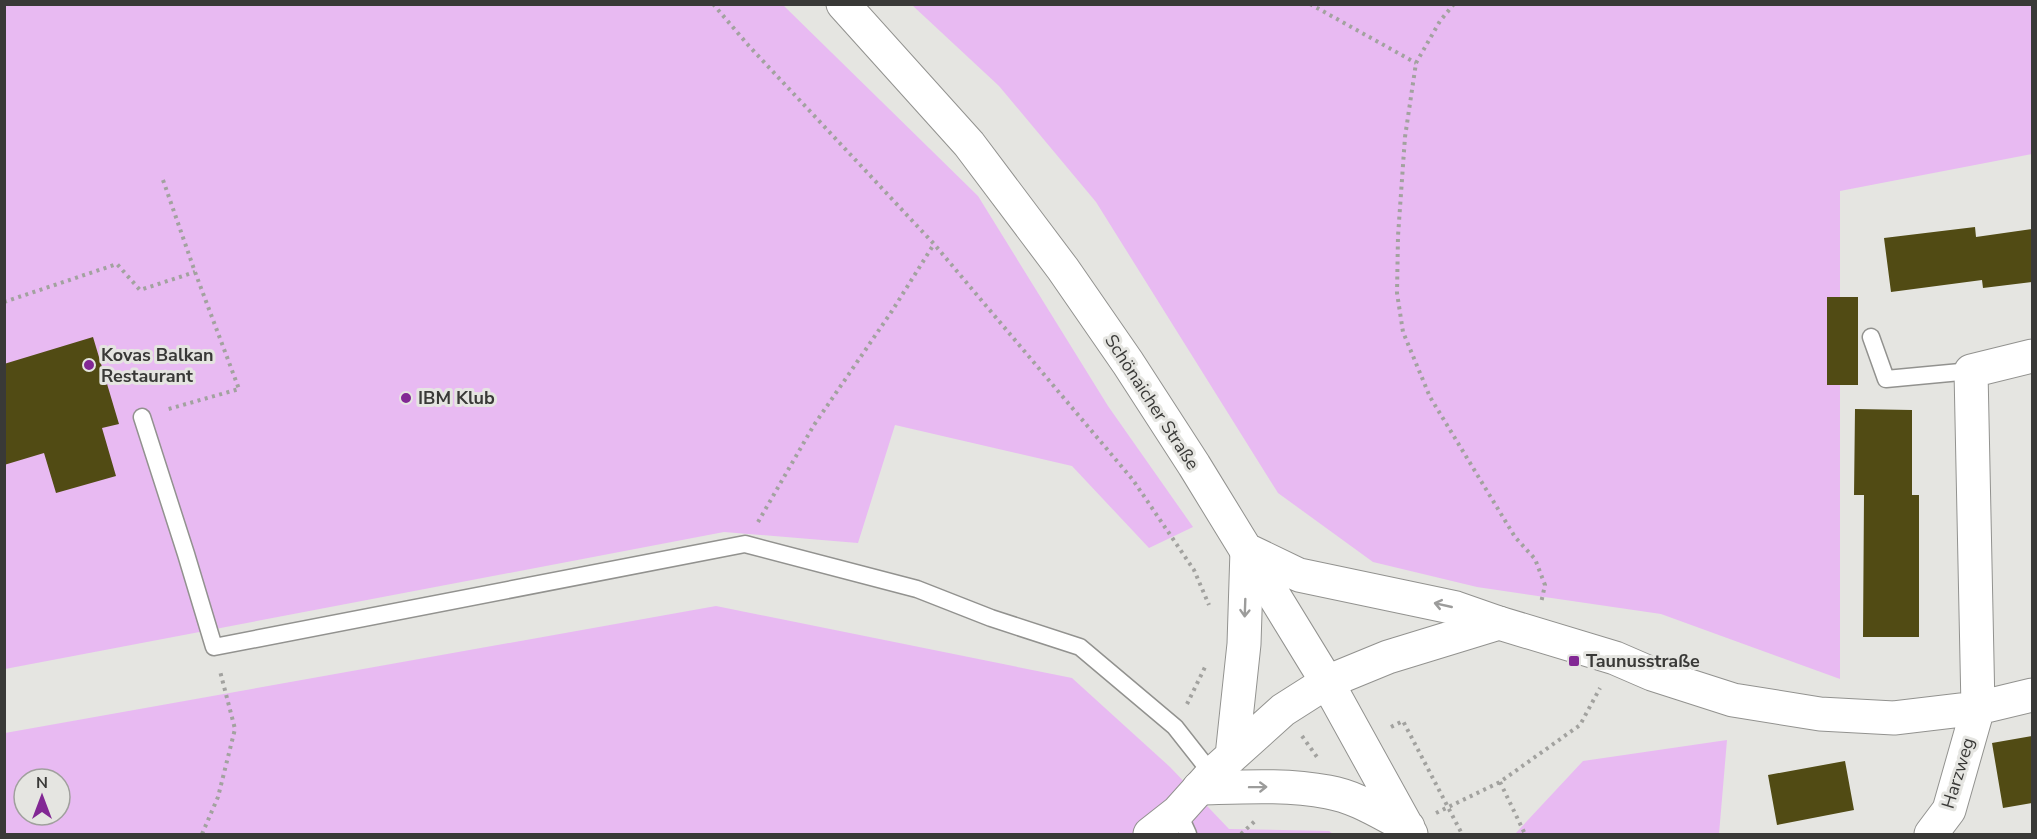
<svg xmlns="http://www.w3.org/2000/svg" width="2037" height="839" font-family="'Nunito Sans',sans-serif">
<rect width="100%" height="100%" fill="#e5e5e1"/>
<path fill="#e8baf2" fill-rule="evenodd" d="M 5,5 L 783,5 L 978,196 L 1108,406 L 1193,527 L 1149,548 L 1072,466 L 895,425 L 858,543 L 724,532 L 5,669 Z
M 912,5 L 2032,5 L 2032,154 L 1840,191 L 1840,679 L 1661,614 L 1477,587 L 1373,562 L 1278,493 L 1096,202 L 999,86 Z
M 716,606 L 1072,678 L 1170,767 L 1229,829 L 1329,831 L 1333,834 L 5,834 L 5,733 ZM 24,779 L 60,779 L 60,815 L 24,815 Z
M 1727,740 L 1719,834 L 1515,834 L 1583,761 Z"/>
<path fill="#514b14" d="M 1975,227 L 1976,237 L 2032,229 L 2032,282 L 1983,288 L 1982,280 L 1891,292 L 1884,238 Z
M 1827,297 L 1858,297 L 1858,385 L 1827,385 Z
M 93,337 L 119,424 L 102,428 L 116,476 L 56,493 L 44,453 L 4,465 L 4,364 Z
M 1855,409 L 1912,410 L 1912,495 L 1919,495 L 1919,637 L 1863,637 L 1864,495 L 1854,495 Z
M 2032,736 L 2032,803 L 2003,808 L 1992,743 Z
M 1845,761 L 1854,810 L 1777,825 L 1768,775 Z"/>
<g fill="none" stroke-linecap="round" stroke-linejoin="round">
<g stroke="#92928f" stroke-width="19">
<path id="lane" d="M 1871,337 L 1886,379 L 1971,371
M 142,417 L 186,554 L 214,647 L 745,544 L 917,589 L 991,618 L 1080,647 L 1175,727 L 1212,774
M 1178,812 L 1188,834"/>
</g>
<g stroke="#92928f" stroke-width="35">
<path id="street" d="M 1232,756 L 1244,644 L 1247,550
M 1150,834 L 1178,812 L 1212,774 L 1283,710 L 1327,682 L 1388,657 L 1499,623 L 1615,658 L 1652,674 L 1733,700 L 1820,714 L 1894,718 L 1978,708 L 2032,695
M 1931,834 L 1949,810 L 1978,708 L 1971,371 L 2032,356"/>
</g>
<g stroke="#92928f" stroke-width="35">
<path id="secondary" d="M 843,4 L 969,144 L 1063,269 L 1128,363 L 1194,465 L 1327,682 L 1411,834
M 1247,550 L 1299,575 L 1456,608 L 1499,623
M 1199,788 C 1241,787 1286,784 1328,792 C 1357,797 1382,814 1408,827"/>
</g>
<path stroke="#a2a29f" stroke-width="4" stroke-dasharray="3 4.5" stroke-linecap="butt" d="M 713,4 L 749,46 L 934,244 L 1133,480 L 1194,570 L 1209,605
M 1310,4 L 1416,63
M 1454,4 L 1440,21 L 1416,63 L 1405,137 L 1398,236 L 1397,293 L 1403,332 L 1430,397 L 1515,537 L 1535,559 L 1545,585 L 1541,603
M 163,180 L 195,272 L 239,389 L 165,410
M 4,302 L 117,264 L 140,290 L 195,272
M 758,522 L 814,425 L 892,311 L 934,244
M 1187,704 L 1206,665
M 1391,727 L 1403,721 L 1462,834
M 1302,736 L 1317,757
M 1500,782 L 1525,834
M 1436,813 L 1500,782 L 1580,725 L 1600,688
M 202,834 L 218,797 L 235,729 L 220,671
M 1241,834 L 1255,821"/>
<use href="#lane" stroke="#fff" stroke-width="16"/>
<use href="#street" stroke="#fff" stroke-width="33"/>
<use href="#secondary" stroke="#fff" stroke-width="33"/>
</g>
<defs><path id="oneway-shaft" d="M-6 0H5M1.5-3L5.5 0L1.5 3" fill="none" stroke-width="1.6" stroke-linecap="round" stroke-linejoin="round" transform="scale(1.5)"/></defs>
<g stroke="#9c9c9b">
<use href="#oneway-shaft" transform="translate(1443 605) rotate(-167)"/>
<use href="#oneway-shaft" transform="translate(1245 608) rotate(92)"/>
<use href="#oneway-shaft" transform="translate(1258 787) rotate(-1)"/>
</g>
<g fill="#822894" stroke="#e5e5e1" stroke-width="2">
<circle cx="89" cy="365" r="6"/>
<circle cx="406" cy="398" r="6"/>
<rect x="1568" y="655" width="12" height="12" rx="3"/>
</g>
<g text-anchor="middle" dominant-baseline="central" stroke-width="6" stroke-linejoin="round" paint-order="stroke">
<g font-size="18" font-weight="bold" fill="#393937" stroke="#e5e5e1" text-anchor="start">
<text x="101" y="355">Kovas Balkan<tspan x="101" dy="21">Restaurant</tspan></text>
<text x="418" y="398">IBM Klub</text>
<text x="1586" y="661">Taunusstraße</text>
</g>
<g font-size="18" fill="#393937" stroke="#e5e5e1">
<text transform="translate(1152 402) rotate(57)">Schönaicher Straße</text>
<text transform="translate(1958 773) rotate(-73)">Harzweg</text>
</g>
</g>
<rect width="2037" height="839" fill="none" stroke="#393937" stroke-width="12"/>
<g transform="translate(42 797)"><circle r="28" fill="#e5e5e1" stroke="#a0a09d" stroke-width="1.5"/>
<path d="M0-4.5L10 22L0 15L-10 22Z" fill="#822894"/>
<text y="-9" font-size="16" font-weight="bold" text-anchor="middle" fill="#393937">N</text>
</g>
</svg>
